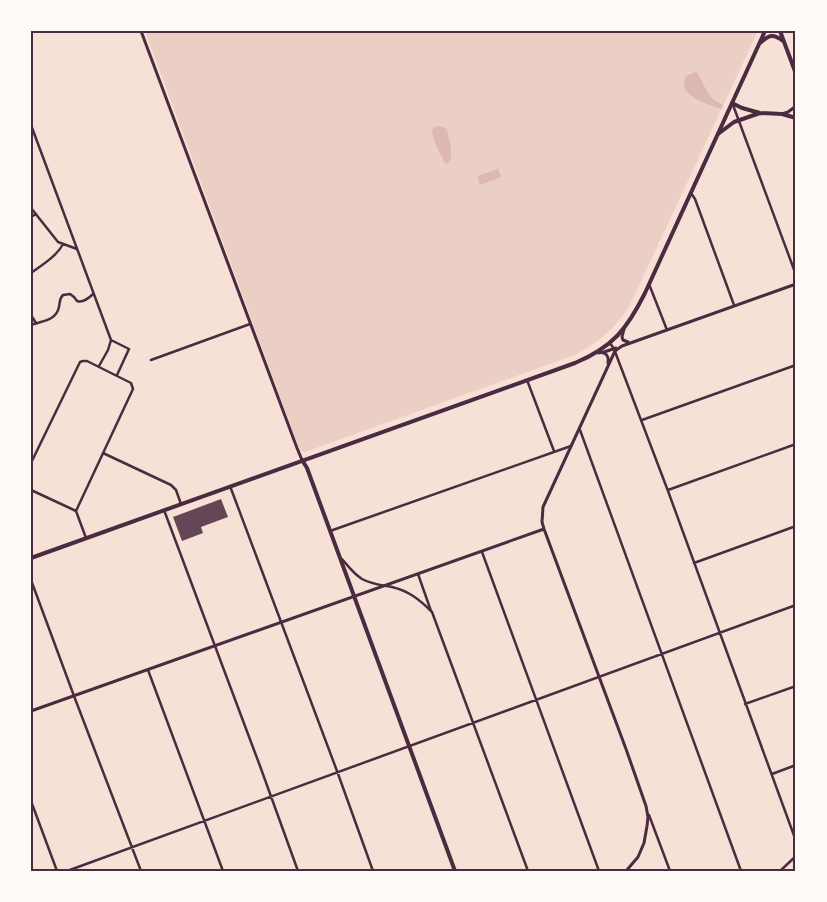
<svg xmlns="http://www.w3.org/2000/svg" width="827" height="902" font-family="Georgia,serif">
<rect width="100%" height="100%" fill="#f7e1d7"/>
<path fill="#ebcfc5" d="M 145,31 L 758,31 L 630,305 C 616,328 599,342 575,355 L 305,452 L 302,451 L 299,448 Z"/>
<path fill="#dcb8b0" d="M 695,72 L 698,74 L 709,95 L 713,99 L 723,105 L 721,109 C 708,104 676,96 686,76 Z
M 438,126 L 443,127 L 447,130 C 449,140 454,154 449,163 L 446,164 C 443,160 431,136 432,131 C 432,130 433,129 434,127 Z
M 498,169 L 501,177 L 480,185 L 477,176 Z"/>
<path fill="#644757" d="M 221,499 L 228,517 L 201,527 L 203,533 L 182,541 L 173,517 Z"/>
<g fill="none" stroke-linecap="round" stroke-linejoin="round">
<path stroke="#4a2c40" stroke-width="2.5" d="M 733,105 L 796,275
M 31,125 L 111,340 L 108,350 L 99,366
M 691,193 L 695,199 L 734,305
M 31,208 L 58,242 L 77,249
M 31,217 L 36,214
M 31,273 C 42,265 57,256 63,244
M 31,278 L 31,280
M 649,284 L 667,330
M 31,315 L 36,323
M 31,325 C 42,321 56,321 59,307 C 60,302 59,299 63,295 L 70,294 L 74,297 L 77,301 C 83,303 88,299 93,294
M 111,340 L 129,349 L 117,375
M 610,343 L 614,349 L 668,491 L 796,841
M 151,360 L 250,324
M 527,380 L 554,451
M 642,420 L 796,365
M 580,430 L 741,871
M 103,453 L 171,485 L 176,490 L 181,504
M 31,463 L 80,362 L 83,361 L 87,361 L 131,383 L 133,389 L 76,511
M 230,486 L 337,771 L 373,871
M 31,490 L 76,511 L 86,538
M 668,490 L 796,444
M 164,510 L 260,766 L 298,871
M 330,531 L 571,446
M 482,552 L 599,871
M 342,559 C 348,566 354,574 362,579 C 371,584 381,585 392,587 C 409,591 420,600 432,612 L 528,871
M 694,563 L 796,526
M 418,574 L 431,611
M 31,580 L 74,696 L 141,871
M 148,670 L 223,871
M 745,704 L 796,686
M 772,774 L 796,765
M 31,801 L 57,871
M 649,815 L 670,871
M 67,871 L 796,605
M 780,871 L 796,856"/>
<path stroke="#4a2c40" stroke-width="3" d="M 141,31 L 297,448 L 302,460
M 782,114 L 788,112 L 796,106
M 624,329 L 622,337 L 623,340 L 628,342
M 604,352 L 616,348
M 598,353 C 606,351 609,356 608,363
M 31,711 L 544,529
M 626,871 L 638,857 L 644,843 L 647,826 L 648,817 L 646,806 L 626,749 L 544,529 L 542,522 L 543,507 L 615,351 L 622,346 L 796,284"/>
<path stroke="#4a2c40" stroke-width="4" d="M 780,31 L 796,74
M 760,43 C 769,35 773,33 783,41
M 732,103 L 742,108 L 760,113 L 782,114 L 796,118
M 718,134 L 734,122 L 760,113
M 302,460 L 307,468 L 455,871"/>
<path stroke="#4a2c40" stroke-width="4" d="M 31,558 L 575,363 C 613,347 627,329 645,293 L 765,31"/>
</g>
<rect width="827" height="902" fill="none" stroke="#fffaf5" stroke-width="65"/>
<rect x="32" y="32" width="762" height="838" fill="none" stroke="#4a2c40" stroke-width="2"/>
</svg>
